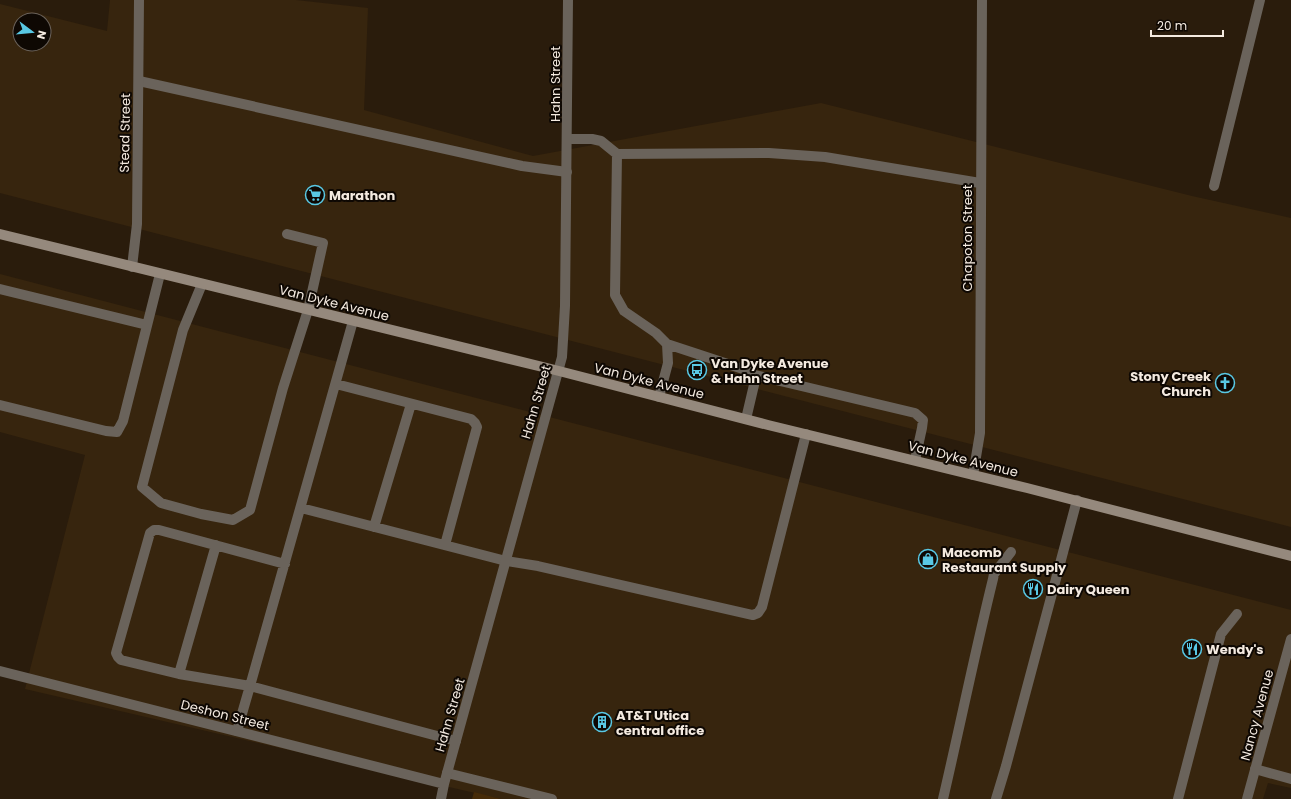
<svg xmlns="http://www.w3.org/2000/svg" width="1291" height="799" font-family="Poppins,sans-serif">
<rect width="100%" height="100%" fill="#2a1c0c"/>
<path fill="#37250e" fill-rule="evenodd" d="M 110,0 L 296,0 L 368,8 L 364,110 L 533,156 L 821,103 L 1192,196 L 1291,218 L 1291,527 L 0,193 L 0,4 L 107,31 ZM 20,20 L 44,20 L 44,44 L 20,44 Z
M 0,274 L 1291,610 L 1291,788 L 1268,783 L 1263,799 L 501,799 L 25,689 L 85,455 L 0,432 Z"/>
<path fill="#462b08" d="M 474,792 L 501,799 L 472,799 Z"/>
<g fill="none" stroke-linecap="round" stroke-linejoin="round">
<path stroke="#6a635b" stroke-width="10" d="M 139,81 L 522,166 L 567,172
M 567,139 L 592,139 L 601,141 L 617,154 L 769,153 L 825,157 L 980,183
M 617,154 L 615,295 L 624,311 L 656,333 L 667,344 L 668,363 L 659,397
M 1214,186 L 1260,0
M 202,284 L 183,330 L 142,487 L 161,503 L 201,514 L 233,520 L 250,510 L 283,388 L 308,310 L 323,243 L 287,234
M 0,289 L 147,325
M 353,321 L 250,686 L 456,741
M 667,344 L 749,371 L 755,375 L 754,385 L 746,419
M 755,375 L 915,413 L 923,420 L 922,428 L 915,460
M 336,384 L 471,419 L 475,423 L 477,427 L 445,545
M 0,405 L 106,431 L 117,432 L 123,421 L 160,274
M 301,508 L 506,561 L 538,566 L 753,615 L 758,613 L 762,607 L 806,434
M 374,527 L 411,404
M 179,674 L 216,545
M 237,731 L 250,686 L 179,674 L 121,660 L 118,657 L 116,653 L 150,533 L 154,530 L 159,530 L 285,564
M 1255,769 L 1291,779
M 447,773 L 552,799
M 943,799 C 960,726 975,652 993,579 L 994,574 L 1011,552
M 996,799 L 1006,766 L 1077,500
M 1178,799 L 1221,634 L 1237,614"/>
<path stroke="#6a635b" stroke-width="10" d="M 132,267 L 137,224 L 139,0
M 973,475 L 980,433 L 982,0
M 0,671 L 444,784
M 441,799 L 444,784 L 562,357 L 565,306 L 568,0
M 1247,799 L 1291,639"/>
<path stroke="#95897d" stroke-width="10" d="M 0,234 L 559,371 L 768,425 L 1027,488 L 1291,556"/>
</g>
<defs>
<g id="supermarket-ring" transform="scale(1)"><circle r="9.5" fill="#0e0803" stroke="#59c8e4" stroke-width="1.5"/><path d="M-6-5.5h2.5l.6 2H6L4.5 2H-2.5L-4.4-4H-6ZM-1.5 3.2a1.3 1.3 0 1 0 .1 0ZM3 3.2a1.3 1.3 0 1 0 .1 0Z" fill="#59c8e4"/></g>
<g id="bus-ring" transform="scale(1)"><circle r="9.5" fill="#0e0803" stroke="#59c8e4" stroke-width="1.5"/><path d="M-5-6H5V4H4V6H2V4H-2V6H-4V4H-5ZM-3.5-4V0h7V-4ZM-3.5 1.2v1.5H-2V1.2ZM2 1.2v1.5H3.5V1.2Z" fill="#59c8e4"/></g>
<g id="church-ring" transform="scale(1)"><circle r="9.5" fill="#0e0803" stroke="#59c8e4" stroke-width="1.5"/><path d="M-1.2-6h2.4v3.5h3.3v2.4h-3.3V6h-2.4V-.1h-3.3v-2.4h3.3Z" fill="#59c8e4"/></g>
<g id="shop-ring" transform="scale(1)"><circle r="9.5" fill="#0e0803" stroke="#59c8e4" stroke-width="1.5"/><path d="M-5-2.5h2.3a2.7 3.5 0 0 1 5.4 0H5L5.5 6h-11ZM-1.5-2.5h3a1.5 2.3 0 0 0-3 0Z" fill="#59c8e4"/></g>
<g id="restaurant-ring" transform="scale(1)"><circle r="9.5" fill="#0e0803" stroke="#59c8e4" stroke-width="1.5"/><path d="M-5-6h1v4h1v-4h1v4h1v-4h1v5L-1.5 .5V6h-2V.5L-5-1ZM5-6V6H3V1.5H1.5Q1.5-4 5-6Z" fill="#59c8e4"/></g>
<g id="building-ring" transform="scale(1)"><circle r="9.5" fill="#0e0803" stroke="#59c8e4" stroke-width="1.5"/><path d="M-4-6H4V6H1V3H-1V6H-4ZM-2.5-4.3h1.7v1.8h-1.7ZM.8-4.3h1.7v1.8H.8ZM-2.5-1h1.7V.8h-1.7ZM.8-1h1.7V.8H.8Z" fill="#59c8e4"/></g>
</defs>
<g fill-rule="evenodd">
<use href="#supermarket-ring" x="315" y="195"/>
<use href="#bus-ring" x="697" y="370"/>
<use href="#church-ring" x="1225" y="383"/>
<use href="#shop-ring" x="928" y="559"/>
<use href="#restaurant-ring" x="1033" y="589"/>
<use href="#restaurant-ring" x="1192" y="649"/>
<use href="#building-ring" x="602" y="722"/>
</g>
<g text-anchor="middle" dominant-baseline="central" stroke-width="4" stroke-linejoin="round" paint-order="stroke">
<g font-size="13" fill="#f4eae0" stroke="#0e0803">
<text transform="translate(555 84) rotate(-90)">Hahn Street</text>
<text transform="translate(125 133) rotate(-89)">Stead Street</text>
<text transform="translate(967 238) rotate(-90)">Chapoton Street</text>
<text transform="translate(334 303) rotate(14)">Van Dyke Avenue</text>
<text transform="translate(649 381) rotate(14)">Van Dyke Avenue</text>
<text transform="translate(536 402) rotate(-74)">Hahn Street</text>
<text transform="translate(963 459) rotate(14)">Van Dyke Avenue</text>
<text transform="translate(225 715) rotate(14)">Deshon Street</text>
<text transform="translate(450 715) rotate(-74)">Hahn Street</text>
<text transform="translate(1257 715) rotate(-75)">Nancy Avenue</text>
</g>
<g font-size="13" font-weight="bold" fill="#f4eae0" stroke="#0e0803" text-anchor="start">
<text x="329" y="195">Marathon</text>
<text x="711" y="363">Van Dyke Avenue<tspan x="711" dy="15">&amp; Hahn Street</tspan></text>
<text x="1211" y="376" text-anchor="end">Stony Creek<tspan x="1211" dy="15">Church</tspan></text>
<text x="942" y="552">Macomb<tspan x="942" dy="15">Restaurant Supply</tspan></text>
<text x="1047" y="589">Dairy Queen</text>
<text x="1206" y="649">Wendy's</text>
<text x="616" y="715">AT&amp;T Utica<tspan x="616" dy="15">central office</tspan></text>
</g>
</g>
<g transform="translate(32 32) rotate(106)"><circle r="19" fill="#0e0803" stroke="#6a625b"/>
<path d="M0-3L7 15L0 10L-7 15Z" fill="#59c8e4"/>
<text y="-6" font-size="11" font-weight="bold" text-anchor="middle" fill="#f4eae0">N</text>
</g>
<path d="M1151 30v6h72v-6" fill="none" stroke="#f4eae0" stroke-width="2"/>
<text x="1157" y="30" font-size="12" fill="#f4eae0" stroke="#0e0803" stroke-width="3" paint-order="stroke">20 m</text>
</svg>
